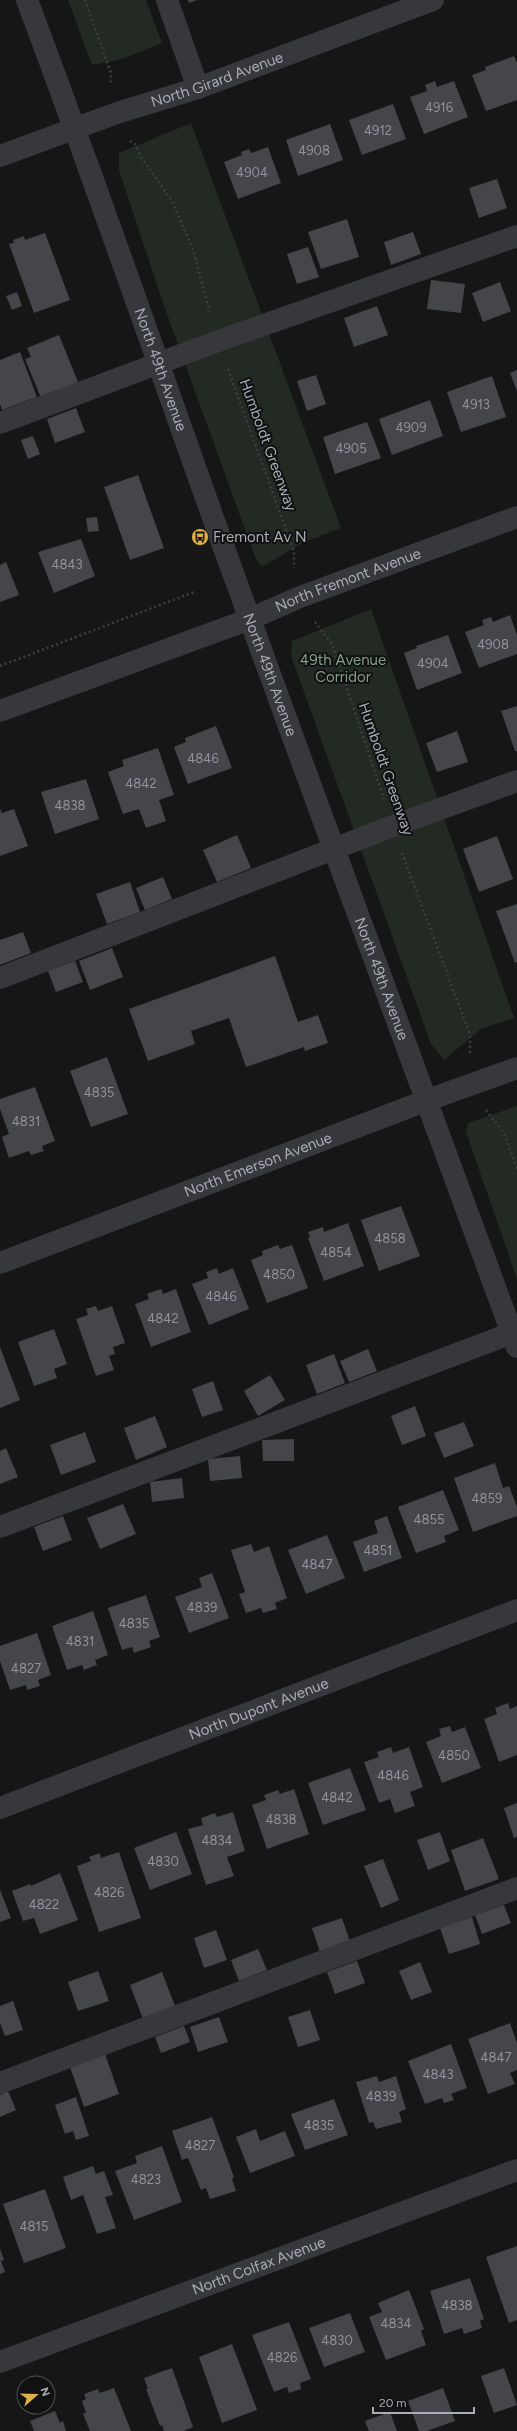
<svg xmlns="http://www.w3.org/2000/svg" width="517" height="2431" font-family="Figtree,sans-serif">
<rect width="100%" height="100%" fill="#161617"/>
<path fill="#222a23" d="M 68,0 L 146,0 L 162,43 L 119,60 L 92,65 Z
M 191,123 L 341,528 L 302,543 L 262,567 L 255,557 L 163,303 L 119,170 L 119,153 Z
M 371,609 L 514,1018 L 481,1029 L 444,1060 L 431,1044 L 291,656 L 292,641 Z
M 517,1106 L 517,1279 L 466,1132 L 468,1123 Z"/>
<path fill="#45464a" d="M 188,0 L 197,0 L 189,3 Z
M 514,56 L 517,63 L 517,100 L 486,111 L 472,75 L 486,70 L 485,67 Z
M 435,81 L 437,87 L 454,81 L 468,117 L 424,134 L 410,97 L 427,91 L 425,85 Z
M 393,104 L 406,139 L 362,155 L 349,120 Z
M 330,124 L 343,160 L 298,176 L 286,140 Z
M 268,147 L 281,183 L 238,199 L 224,162 L 242,155 L 241,152 L 249,149 L 251,153 Z
M 497,179 L 507,208 L 479,218 L 469,188 Z
M 347,219 L 359,257 L 321,269 L 308,232 Z
M 413,232 L 421,254 L 391,265 L 384,242 Z
M 45,233 L 70,300 L 34,313 L 9,244 L 14,243 L 13,240 L 24,236 L 25,240 Z
M 308,247 L 319,277 L 297,284 L 287,254 Z
M 431,280 L 465,284 L 461,313 L 427,309 Z
M 500,282 L 511,311 L 483,322 L 472,293 Z
M 17,292 L 22,306 L 12,310 L 6,296 Z
M 377,306 L 388,335 L 354,347 L 344,318 Z
M 59,335 L 78,382 L 41,398 L 25,359 L 31,357 L 27,348 Z
M 20,352 L 37,397 L 2,410 L 0,404 L 0,360 Z
M 517,370 L 517,391 L 510,373 Z
M 316,375 L 326,404 L 307,411 L 297,381 Z
M 492,376 L 506,417 L 461,432 L 447,392 Z
M 430,400 L 443,436 L 392,455 L 379,419 Z
M 76,408 L 85,432 L 55,443 L 47,419 Z
M 367,422 L 381,458 L 335,474 L 323,437 Z
M 33,436 L 40,454 L 28,459 L 21,440 Z
M 138,475 L 164,548 L 130,560 L 104,487 Z
M 97,517 L 99,531 L 88,532 L 86,518 Z
M 81,539 L 95,576 L 54,593 L 38,552 Z
M 6,562 L 19,595 L 0,602 L 0,565 Z
M 510,615 L 517,635 L 517,654 L 479,668 L 465,632 L 484,625 L 482,620 L 491,617 L 493,622 Z
M 448,635 L 462,673 L 417,690 L 404,653 L 417,648 L 416,646 Z
M 517,706 L 517,751 L 515,751 L 501,711 Z
M 216,726 L 232,768 L 188,784 L 174,747 L 186,742 L 185,738 Z
M 457,731 L 468,762 L 437,772 L 426,743 Z
M 158,748 L 174,795 L 159,800 L 166,821 L 146,828 L 139,809 L 123,814 L 108,772 L 124,766 L 122,760 Z
M 86,779 L 99,819 L 55,834 L 41,792 Z
M 0,809 L 2,813 L 14,809 L 28,846 L 0,856 Z
M 237,835 L 251,868 L 217,882 L 203,850 Z
M 497,836 L 513,879 L 479,892 L 463,849 Z
M 163,877 L 172,899 L 145,910 L 136,888 Z
M 130,882 L 140,912 L 107,924 L 96,894 Z
M 517,904 L 517,962 L 515,963 L 496,911 Z
M 23,932 L 31,953 L 0,965 L 0,940 Z
M 112,948 L 123,977 L 90,990 L 79,961 Z
M 275,956 L 298,1022 L 318,1015 L 328,1043 L 305,1051 L 304,1047 L 246,1067 L 229,1018 L 191,1031 L 195,1044 L 148,1061 L 129,1009 Z
M 75,961 L 83,982 L 56,992 L 48,971 Z
M 107,1057 L 128,1114 L 91,1127 L 70,1071 Z
M 35,1087 L 55,1141 L 42,1146 L 44,1151 L 31,1155 L 29,1151 L 9,1158 L 2,1137 L 9,1134 L 0,1109 L 0,1099 Z
M 401,1206 L 420,1256 L 379,1271 L 361,1220 Z
M 348,1223 L 364,1266 L 324,1281 L 308,1238 L 310,1238 L 308,1232 L 323,1227 L 324,1232 Z
M 278,1245 L 280,1249 L 292,1245 L 308,1288 L 267,1303 L 251,1260 L 263,1255 L 262,1251 Z
M 217,1268 L 219,1274 L 233,1268 L 249,1309 L 209,1325 L 192,1284 L 208,1278 L 206,1272 Z
M 161,1289 L 163,1294 L 176,1289 L 191,1332 L 151,1347 L 135,1304 L 149,1299 L 147,1294 Z
M 96,1306 L 98,1311 L 112,1306 L 125,1343 L 113,1347 L 115,1354 L 109,1356 L 114,1370 L 96,1376 L 76,1319 L 88,1315 L 86,1309 Z
M 54,1329 L 67,1364 L 54,1369 L 57,1378 L 34,1386 L 18,1342 Z
M 0,1347 L 20,1400 L 0,1408 Z
M 368,1349 L 377,1371 L 349,1382 L 340,1361 Z
M 334,1354 L 345,1383 L 317,1394 L 306,1365 Z
M 270,1375 L 285,1400 L 258,1416 L 244,1391 Z
M 213,1381 L 223,1410 L 202,1417 L 192,1389 Z
M 415,1406 L 426,1436 L 402,1445 L 391,1416 Z
M 155,1416 L 167,1447 L 136,1460 L 124,1428 Z
M 464,1422 L 474,1446 L 444,1458 L 434,1433 Z
M 85,1432 L 96,1462 L 61,1475 L 50,1445 Z
M 294,1439 L 294,1461 L 263,1461 L 262,1440 Z
M 6,1448 L 18,1477 L 0,1484 L 0,1451 Z
M 240,1456 L 242,1478 L 210,1481 L 208,1459 Z
M 495,1463 L 503,1488 L 509,1486 L 517,1507 L 517,1516 L 473,1532 L 454,1478 Z
M 182,1478 L 184,1498 L 152,1502 L 150,1482 Z
M 443,1490 L 459,1530 L 444,1536 L 446,1542 L 416,1553 L 398,1507 Z
M 123,1504 L 136,1534 L 100,1549 L 87,1518 Z
M 63,1516 L 72,1540 L 43,1551 L 34,1527 Z
M 387,1516 L 402,1558 L 364,1572 L 353,1542 L 378,1533 L 374,1521 Z
M 327,1535 L 345,1578 L 306,1594 L 288,1550 Z
M 251,1544 L 254,1552 L 269,1546 L 287,1598 L 275,1603 L 277,1609 L 263,1613 L 261,1608 L 246,1613 L 239,1594 L 245,1592 L 231,1550 Z
M 212,1573 L 229,1618 L 189,1633 L 175,1597 L 202,1587 L 199,1578 Z
M 146,1595 L 160,1637 L 149,1641 L 151,1647 L 134,1653 L 132,1647 L 122,1650 L 108,1608 Z
M 93,1611 L 108,1655 L 95,1660 L 97,1665 L 84,1670 L 82,1665 L 67,1670 L 52,1626 Z
M 37,1633 L 51,1675 L 38,1680 L 40,1686 L 27,1690 L 26,1685 L 10,1690 L 0,1661 L 0,1646 Z
M 508,1703 L 510,1709 L 517,1706 L 517,1755 L 499,1762 L 484,1719 L 497,1714 L 495,1708 Z
M 450,1726 L 452,1732 L 465,1727 L 481,1768 L 442,1783 L 426,1742 L 441,1736 L 439,1729 Z
M 391,1747 L 393,1753 L 409,1747 L 423,1787 L 410,1792 L 415,1806 L 395,1813 L 390,1799 L 379,1803 L 364,1762 L 379,1757 L 377,1752 Z
M 350,1768 L 366,1810 L 323,1825 L 308,1783 Z
M 294,1789 L 309,1834 L 267,1849 L 252,1805 L 266,1800 L 264,1795 L 278,1790 L 280,1794 Z
M 517,1803 L 517,1837 L 514,1838 L 504,1808 Z
M 233,1812 L 245,1851 L 227,1857 L 234,1876 L 206,1885 L 188,1829 L 203,1825 L 201,1818 L 215,1813 L 217,1817 Z
M 176,1832 L 192,1874 L 150,1890 L 134,1848 Z
M 440,1832 L 450,1861 L 428,1870 L 417,1840 Z
M 483,1838 L 499,1879 L 465,1891 L 451,1850 Z
M 119,1852 L 141,1918 L 99,1932 L 77,1866 L 91,1861 L 89,1857 L 100,1853 L 101,1858 Z
M 383,1859 L 399,1900 L 381,1908 L 364,1866 Z
M 60,1873 L 78,1920 L 40,1934 L 34,1918 L 23,1921 L 12,1891 L 30,1884 L 31,1886 Z
M 0,1890 L 11,1918 L 0,1922 Z
M 504,1905 L 511,1923 L 482,1934 L 475,1915 Z
M 472,1917 L 480,1944 L 449,1954 L 440,1928 Z
M 342,1918 L 350,1942 L 320,1952 L 312,1928 Z
M 216,1930 L 227,1960 L 204,1968 L 194,1938 Z
M 258,1949 L 267,1970 L 239,1981 L 231,1960 Z
M 357,1961 L 365,1983 L 335,1994 L 327,1972 Z
M 420,1962 L 432,1992 L 411,2000 L 399,1971 Z
M 98,1971 L 109,2001 L 78,2011 L 68,1982 Z
M 162,1972 L 175,2006 L 143,2019 L 130,1985 Z
M 13,2001 L 23,2030 L 5,2036 L 0,2023 L 0,2006 Z
M 310,2010 L 320,2040 L 298,2047 L 288,2017 Z
M 219,2017 L 228,2042 L 198,2052 L 190,2027 Z
M 510,2023 L 517,2043 L 517,2070 L 510,2073 L 515,2084 L 488,2094 L 468,2039 Z
M 184,2026 L 190,2042 L 161,2053 L 155,2037 Z
M 451,2044 L 467,2088 L 451,2094 L 454,2100 L 444,2103 L 442,2098 L 425,2104 L 408,2061 Z
M 105,2054 L 119,2094 L 84,2107 L 70,2067 Z
M 377,2076 L 379,2082 L 396,2076 L 406,2109 L 399,2112 L 402,2122 L 376,2129 L 373,2122 L 369,2123 L 356,2082 Z
M 8,2091 L 16,2110 L 0,2117 L 0,2095 Z
M 76,2097 L 89,2136 L 76,2140 L 73,2131 L 65,2134 L 55,2105 Z
M 334,2099 L 348,2135 L 305,2150 L 291,2114 Z
M 212,2117 L 234,2177 L 232,2179 L 236,2191 L 210,2199 L 206,2188 L 201,2190 L 188,2158 L 182,2160 L 172,2131 Z
M 256,2129 L 260,2141 L 285,2131 L 295,2156 L 250,2173 L 236,2137 Z
M 162,2146 L 182,2202 L 134,2220 L 115,2171 L 137,2163 L 135,2156 Z
M 93,2166 L 96,2174 L 104,2171 L 113,2195 L 105,2197 L 116,2228 L 97,2234 L 83,2195 L 71,2200 L 63,2177 Z
M 45,2189 L 66,2248 L 24,2263 L 3,2204 Z
M 517,2246 L 517,2320 L 509,2323 L 486,2257 Z
M 0,2249 L 4,2260 L 1,2261 L 5,2272 L 0,2274 Z
M 470,2278 L 484,2319 L 480,2321 L 482,2328 L 464,2334 L 462,2328 L 444,2334 L 430,2291 Z
M 409,2290 L 424,2329 L 421,2331 L 426,2345 L 386,2360 L 369,2317 L 382,2312 L 378,2303 Z
M 350,2313 L 365,2352 L 324,2367 L 309,2328 Z
M 289,2322 L 311,2379 L 300,2383 L 301,2389 L 289,2393 L 287,2387 L 274,2392 L 252,2335 Z
M 232,2344 L 257,2410 L 222,2423 L 199,2357 Z
M 172,2368 L 193,2427 L 184,2431 L 164,2431 L 162,2425 L 160,2426 L 146,2389 L 148,2389 L 144,2378 Z
M 504,2368 L 517,2405 L 494,2413 L 481,2376 Z
M 114,2388 L 131,2431 L 90,2431 L 83,2414 L 86,2412 L 82,2401 L 86,2399 L 84,2394 L 98,2389 L 100,2393 Z
M 443,2388 L 455,2421 L 427,2431 L 419,2431 L 408,2401 Z
M 55,2411 L 60,2423 L 63,2421 L 66,2431 L 34,2431 L 30,2421 Z
M 390,2412 L 397,2431 L 369,2431 L 365,2421 Z"/>
<g fill="none" stroke-linecap="round" stroke-linejoin="round">
<path stroke="#3d3f43" stroke-width="2.5" stroke-dasharray="2 3" stroke-linecap="butt" d="M 85,0 L 111,73 L 111,84
M 130,141 L 135,144 L 141,157 L 172,201 L 193,250 L 210,313
M 228,369 L 294,552 L 294,568
M 315,622 L 332,644 L 384,799
M 0,666 L 194,592
M 402,853 L 470,1035 L 470,1053
M 486,1110 L 504,1133 L 517,1170"/>
<g stroke="#37383c" stroke-width="22">
<path id="s1" d="M 27,0 C 93,175 154,352 217,529 C 316,802 417,1074 517,1347"/>
<path d="M 167,0 L 198,88"/>
<path id="s2" d="M 0,156 L 117,113 L 198,88 L 433,0"/>
<path d="M 0,423 L 218,341 L 517,236"/>
<path id="s3" d="M 0,711 L 250,619 L 300,597 L 517,517"/>
<path d="M 0,978 L 393,826 L 517,781"/>
<path id="s4" d="M 0,1263 L 425,1101 L 517,1068"/>
<path d="M 0,1527 L 517,1331"/>
<path id="s5" d="M 0,1808 L 517,1610"/>
<path d="M 0,2083 L 517,1888"/>
<path id="s6" d="M 0,2362 L 517,2170"/>
</g>
</g>
<defs>
<g id="bus-disc" transform="scale(0.9)"><circle r="9.5" fill="#ddaf48" stroke="#111112"/><path d="M-5-6H5V4H4V6H2V4H-2V6H-4V4H-5ZM-3.5-4V0h7V-4ZM-3.5 1.2v1.5H-2V1.2ZM2 1.2v1.5H3.5V1.2Z" fill="#111"/></g>
</defs>
<g fill-rule="evenodd">
<use href="#bus-disc" x="200" y="537"/>
</g>
<g text-anchor="middle" dominant-baseline="central" stroke-width="4" stroke-linejoin="round" paint-order="stroke">
<g font-size="13" fill="#90939b">
<text x="439" y="107">4916</text>
<text x="378" y="130">4912</text>
<text x="314" y="150">4908</text>
<text x="252" y="172">4904</text>
<text x="476" y="404">4913</text>
<text x="411" y="427">4909</text>
<text x="351" y="448">4905</text>
<text x="67" y="564">4843</text>
<text x="493" y="644">4908</text>
<text x="433" y="663">4904</text>
<text x="203" y="758">4846</text>
<text x="141" y="783">4842</text>
<text x="70" y="805">4838</text>
<text x="99" y="1092">4835</text>
<text x="26" y="1121">4831</text>
<text x="390" y="1238">4858</text>
<text x="336" y="1252">4854</text>
<text x="279" y="1274">4850</text>
<text x="221" y="1296">4846</text>
<text x="163" y="1318">4842</text>
<text x="487" y="1498">4859</text>
<text x="429" y="1519">4855</text>
<text x="378" y="1550">4851</text>
<text x="317" y="1564">4847</text>
<text x="202" y="1607">4839</text>
<text x="134" y="1623">4835</text>
<text x="80" y="1641">4831</text>
<text x="26" y="1668">4827</text>
<text x="454" y="1755">4850</text>
<text x="393" y="1775">4846</text>
<text x="337" y="1797">4842</text>
<text x="281" y="1819">4838</text>
<text x="217" y="1840">4834</text>
<text x="163" y="1861">4830</text>
<text x="109" y="1892">4826</text>
<text x="44" y="1904">4822</text>
<text x="496" y="2057">4847</text>
<text x="438" y="2074">4843</text>
<text x="381" y="2096">4839</text>
<text x="319" y="2125">4835</text>
<text x="200" y="2145">4827</text>
<text x="146" y="2179">4823</text>
<text x="34" y="2226">4815</text>
<text x="457" y="2305">4838</text>
<text x="396" y="2323">4834</text>
<text x="337" y="2340">4830</text>
<text x="282" y="2357">4826</text>
</g>
<g font-size="15" fill="#a9adb6" stroke="#111112">
<text stroke="none"><textPath href="#s2" startOffset="230">North Girard Avenue</textPath></text>
<text stroke="none"><textPath href="#s1" startOffset="393">North 49th Avenue</textPath></text>
<text transform="translate(268 445) rotate(70)">Humboldt Greenway</text>
<text stroke="none"><textPath href="#s3" startOffset="372">North Fremont Avenue</textPath></text>
<text stroke="none"><textPath href="#s1" startOffset="717">North 49th Avenue</textPath></text>
<text transform="translate(386 769) rotate(71)">Humboldt Greenway</text>
<text stroke="none"><textPath href="#s1" startOffset="1041">North 49th Avenue</textPath></text>
<text stroke="none"><textPath href="#s4" startOffset="276">North Emerson Avenue</textPath></text>
<text stroke="none"><textPath href="#s5" startOffset="277">North Dupont Avenue</textPath></text>
<text stroke="none"><textPath href="#s6" startOffset="276">North Colfax Avenue</textPath></text>
</g>
<g font-size="15" fill="#a9adb6" stroke="#111112" text-anchor="start">
<text x="213" y="537">Fremont Av N</text>
</g>
<g font-size="15" fill="#829f85" stroke="#111112">
<text x="343" y="660">49th Avenue<tspan x="343" dy="17">Corridor</tspan></text>
</g>
</g>
<g transform="translate(36 2395) rotate(70)"><circle r="19" fill="#111112" stroke="#4e4f54"/>
<path d="M0-3L7 15L0 10L-7 15Z" fill="#ddaf48"/>
<text y="-6" font-size="11" font-weight="bold" text-anchor="middle" fill="#a9adb6">N</text>
</g>
<path d="M373 2407v6h101v-6" fill="none" stroke="#a9adb6" stroke-width="2"/>
<text x="379" y="2407" font-size="12" fill="#a9adb6" stroke="#111112" stroke-width="3" paint-order="stroke">20 m</text>
</svg>
